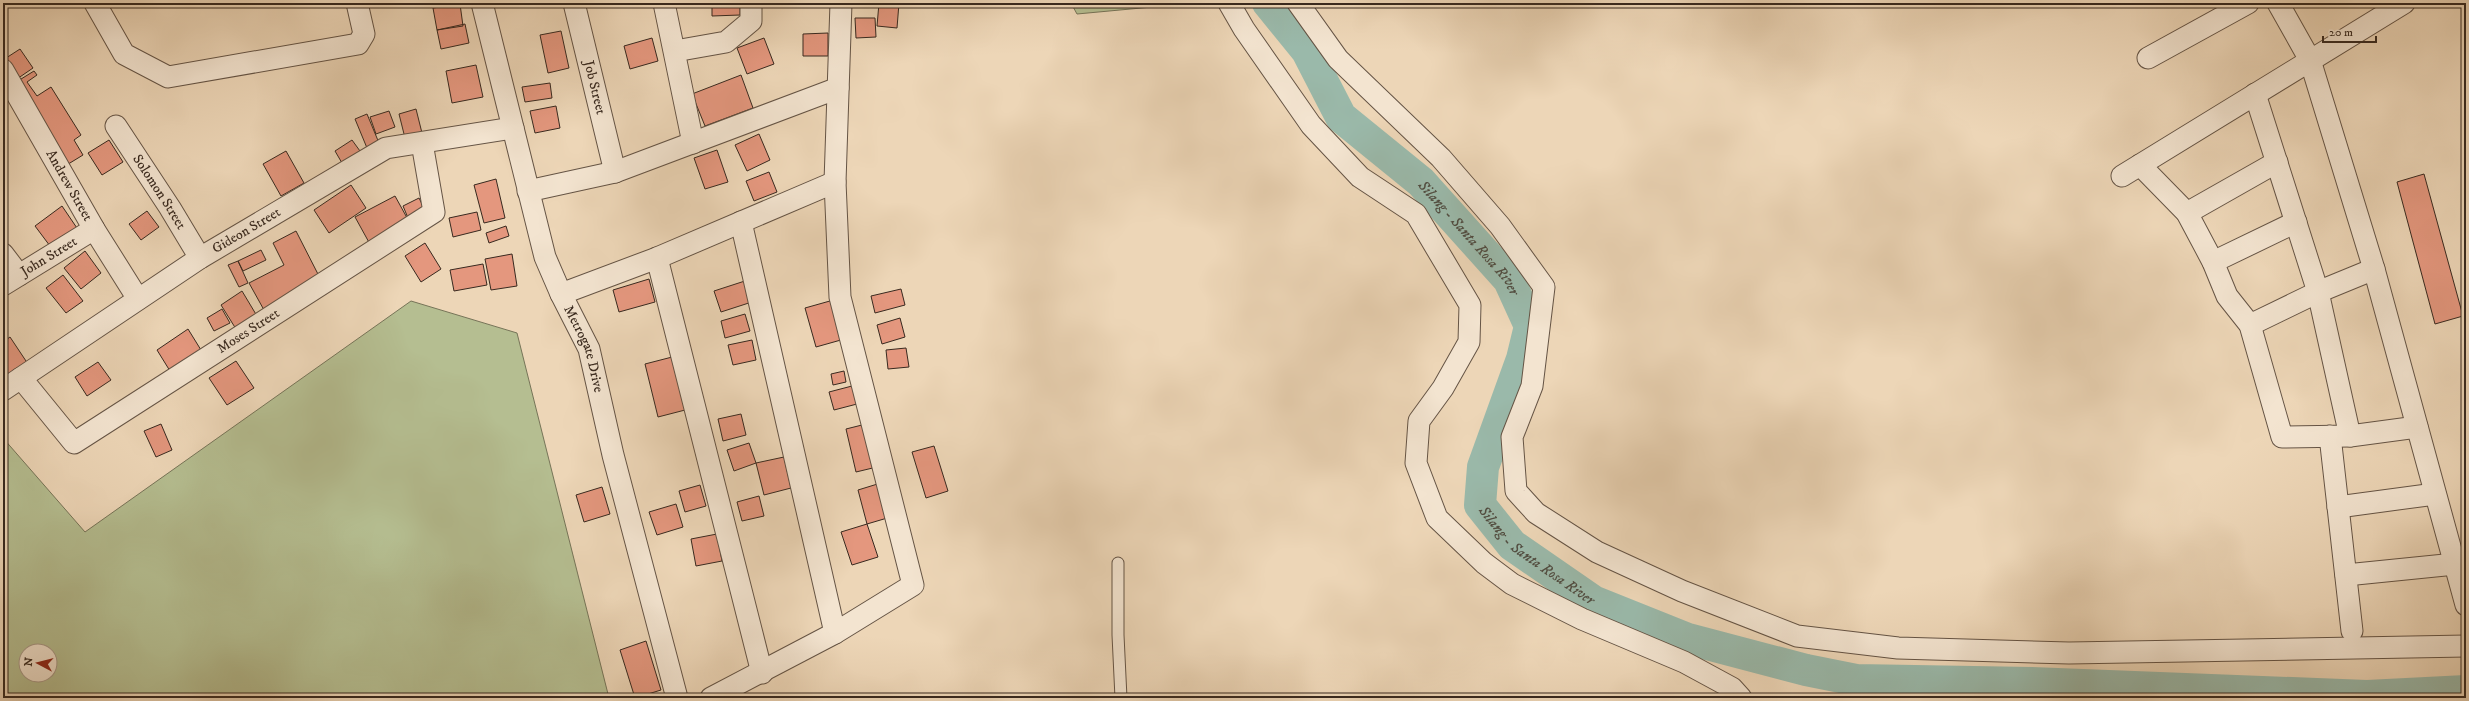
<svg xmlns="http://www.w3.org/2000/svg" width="2469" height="701" font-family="'IM FELL DW Pica',serif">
<rect width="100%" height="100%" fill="#edd6b7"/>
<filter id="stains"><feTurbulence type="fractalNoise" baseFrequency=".005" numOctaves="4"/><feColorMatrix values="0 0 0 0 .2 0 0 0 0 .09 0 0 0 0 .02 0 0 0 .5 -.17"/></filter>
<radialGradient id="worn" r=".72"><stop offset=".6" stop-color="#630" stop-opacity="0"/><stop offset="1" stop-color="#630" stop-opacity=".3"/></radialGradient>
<path fill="#b5be91" stroke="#767458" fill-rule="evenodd" d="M 1071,3 L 1150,3 L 1152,7 L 1077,14 Z
M 411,301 L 517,333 L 609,698 L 10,698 L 3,682 L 3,438 L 85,532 ZM 26,651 L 50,651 L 50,675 L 26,675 Z"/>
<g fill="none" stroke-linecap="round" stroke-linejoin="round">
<path stroke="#9ab9aa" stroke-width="32" id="s1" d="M 1268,3 L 1307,51 L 1341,117 L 1421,182 L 1509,280 L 1530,326 L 1522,359 L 1483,467 L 1480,505 L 1512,545 L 1593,601 L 1688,639 L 1806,670 L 1856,680 L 2032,683 L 2367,696 L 2466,691"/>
</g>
<path fill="#e4977e" stroke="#38291f" d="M 712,3 L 740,3 L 740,15 L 712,16 Z
M 879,3 L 899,3 L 897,28 L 877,26 Z
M 460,4 L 463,26 L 437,30 L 433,8 Z
M 855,18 L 875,18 L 876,37 L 856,38 Z
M 465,24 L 469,43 L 441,49 L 437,30 Z
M 561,31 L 569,68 L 548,73 L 540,35 Z
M 828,33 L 828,56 L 803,56 L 803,34 Z
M 652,38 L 658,61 L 630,69 L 624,46 Z
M 764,38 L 774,64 L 747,74 L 737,48 Z
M 20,49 L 33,68 L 14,81 L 3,60 Z
M 476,65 L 483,97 L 452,103 L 446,71 Z
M 34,71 L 37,75 L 27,82 L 37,96 L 51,87 L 81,135 L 74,140 L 83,155 L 65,166 L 13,84 Z
M 741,75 L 753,108 L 705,126 L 692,94 Z
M 550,83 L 552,98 L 525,102 L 522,87 Z
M 556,106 L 560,128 L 535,133 L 530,111 Z
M 416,109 L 422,133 L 405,138 L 399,114 Z
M 389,111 L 395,127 L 376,134 L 370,117 Z
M 367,114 L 379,143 L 367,148 L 355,119 Z
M 759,134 L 770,160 L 747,171 L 735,145 Z
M 109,140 L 123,162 L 102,175 L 88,153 Z
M 352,140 L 360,151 L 342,163 L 335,151 Z
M 717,150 L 728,182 L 705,189 L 694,158 Z
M 286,151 L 304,183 L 281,196 L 263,164 Z
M 769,172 L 777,192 L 754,201 L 746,181 Z
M 2424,174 L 2463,316 L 2435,324 L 2397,182 Z
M 496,179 L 505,218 L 484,223 L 474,185 Z
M 351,185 L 366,208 L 329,233 L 314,210 Z
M 395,196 L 411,225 L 371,246 L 355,217 Z
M 419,198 L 427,214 L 411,225 L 403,206 Z
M 62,206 L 79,231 L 53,250 L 35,226 Z
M 147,211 L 159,227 L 141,240 L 129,224 Z
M 477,212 L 481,230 L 453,237 L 449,218 Z
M 506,226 L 509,236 L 489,243 L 486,233 Z
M 296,231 L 321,280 L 264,310 L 249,283 L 284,265 L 273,243 Z
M 425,243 L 441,269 L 421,282 L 405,256 Z
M 261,250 L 266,260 L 243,271 L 238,261 Z
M 85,251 L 101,273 L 81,289 L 64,268 Z
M 512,254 L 517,286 L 491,290 L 485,259 Z
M 238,261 L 248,283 L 239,287 L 228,265 Z
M 483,264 L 487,285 L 454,291 L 450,270 Z
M 63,275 L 83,301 L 66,313 L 46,288 Z
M 649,279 L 655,302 L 619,312 L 613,290 Z
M 751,279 L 758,300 L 721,312 L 714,291 Z
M 901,289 L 905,305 L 875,313 L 871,296 Z
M 242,291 L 257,316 L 236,329 L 221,305 Z
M 837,299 L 848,338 L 816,347 L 805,308 Z
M 222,309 L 230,323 L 214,331 L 207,318 Z
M 745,314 L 750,331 L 725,338 L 721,321 Z
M 900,318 L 905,337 L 882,344 L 877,325 Z
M 188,329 L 201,350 L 170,371 L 157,350 Z
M 10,337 L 28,364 L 3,382 L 3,342 Z
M 752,340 L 756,360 L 733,365 L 728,345 Z
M 906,348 L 909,367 L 888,369 L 886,350 Z
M 676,356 L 689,409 L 658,417 L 645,364 Z
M 236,361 L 254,388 L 227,405 L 209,378 Z
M 98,362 L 111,380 L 87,396 L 75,377 Z
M 844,371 L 846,382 L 833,385 L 831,374 Z
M 852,386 L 857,404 L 834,410 L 829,392 Z
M 741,414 L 746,435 L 723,441 L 718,419 Z
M 870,423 L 881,466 L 856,472 L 846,429 Z
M 161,424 L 172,450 L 156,457 L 144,431 Z
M 749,443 L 756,463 L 734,471 L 727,450 Z
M 934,446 L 948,491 L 926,498 L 912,452 Z
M 784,457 L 791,488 L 764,495 L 756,463 Z
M 884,482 L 894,516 L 867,524 L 858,490 Z
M 700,485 L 706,506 L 685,512 L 679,491 Z
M 602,487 L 610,514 L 584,522 L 576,495 Z
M 759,496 L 764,516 L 742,521 L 737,502 Z
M 676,504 L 683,527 L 657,535 L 649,512 Z
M 867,524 L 878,557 L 852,565 L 841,532 Z
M 717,534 L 722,561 L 696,566 L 691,539 Z
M 646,641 L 661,690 L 635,698 L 620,650 Z"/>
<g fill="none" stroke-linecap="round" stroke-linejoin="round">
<g stroke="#655445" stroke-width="13">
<path id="service" d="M 1118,563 L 1118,635 L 1121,698"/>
</g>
<g stroke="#655445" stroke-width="23">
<g id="minor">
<path d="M 95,3 L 124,54 L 168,77 L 358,44 L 364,34 L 357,3"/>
<path id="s2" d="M 482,3 L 545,257 L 561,294 L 589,349 L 613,455 L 677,698"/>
<path id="s3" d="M 574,3 L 615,172"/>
<path d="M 664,3 L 693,143"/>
<path d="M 1229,3 L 1244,29 L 1311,125 L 1360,177 L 1416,214 L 1470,305 L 1469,342 L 1443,388 L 1419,421 L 1416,463 L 1437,518 L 1484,563 L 1512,584 L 1582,619 L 1684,662 L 1732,688 L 1741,698"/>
<path d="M 1298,3 L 1338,59 L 1441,158 L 1500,226 L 1544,287 L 1532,386 L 1512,437 L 1516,491 L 1536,513 L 1597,552 L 1682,591 L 1797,636 L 1898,648 L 2069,653 L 2466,646"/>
<path d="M 675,51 L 726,42 L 751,21 L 751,3"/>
<path d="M 2148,58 L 2248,3"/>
<path id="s4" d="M 3,70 L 94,229 L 138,299"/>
<path d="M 2255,94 L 2318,292 L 2350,436"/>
<path id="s5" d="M 116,126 L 170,208 L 200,258"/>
<path d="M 2140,165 L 2187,213 L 2213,262 L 2227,296 L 2250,325 L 2282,437 L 2350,436 L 2417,427"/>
<path d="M 2122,176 L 2404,3"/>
<path d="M 528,191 L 615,172 L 838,88"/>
<path d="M 2187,213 L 2277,162"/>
<path d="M 741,222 L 835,633"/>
<path d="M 3,254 L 19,275"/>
<path d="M 657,258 L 762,673"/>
<path d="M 2213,262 L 2296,222"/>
<path d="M 2374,269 L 2466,605"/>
<path id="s6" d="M 3,285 L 94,229"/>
<path d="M 561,294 L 657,258 L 835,182"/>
<path d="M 2250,325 L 2318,292 L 2374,269 L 2310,60 L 2278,3"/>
<path id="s7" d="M 21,378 L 74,443 L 434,212 L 422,143"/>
<path id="s8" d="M 3,390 L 200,258 L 386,148 L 513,128"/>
<path d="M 2330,436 L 2352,631"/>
<path d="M 2338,507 L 2435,494"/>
<path d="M 2346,575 L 2455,564"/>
<path d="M 711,698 L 835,633 L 913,585 L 840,297 L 835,182 L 841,3"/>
</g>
</g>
<use href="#service" stroke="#f3e4d0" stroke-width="11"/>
<use href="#minor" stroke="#f3e4d0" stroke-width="21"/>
</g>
<g text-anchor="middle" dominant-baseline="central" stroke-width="3.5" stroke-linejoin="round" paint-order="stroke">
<g font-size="14" fill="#38291f" stroke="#f3e4d0">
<text stroke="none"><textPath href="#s3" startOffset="87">Job Street</textPath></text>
<text stroke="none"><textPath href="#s4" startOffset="133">Andrew Street</textPath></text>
<text stroke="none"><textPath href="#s5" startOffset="79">Solomon Street</textPath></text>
<text stroke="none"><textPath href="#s8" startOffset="291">Gideon Street</textPath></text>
<text stroke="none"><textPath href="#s6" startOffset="54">John Street</textPath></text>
<text stroke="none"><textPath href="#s7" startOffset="291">Moses Street</textPath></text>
<text stroke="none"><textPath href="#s2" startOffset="362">Metrogate Drive</textPath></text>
</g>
<g font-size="15" font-style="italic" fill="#504d42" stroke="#f3e4d0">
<text stroke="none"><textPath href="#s1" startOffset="313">Silang - Santa Rosa River</textPath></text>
<text stroke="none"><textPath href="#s1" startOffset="685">Silang - Santa Rosa River</textPath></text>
</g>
</g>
<rect width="2469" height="701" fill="none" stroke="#edd6b7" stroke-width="16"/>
<rect x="4" y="4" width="2461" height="693" fill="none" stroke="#38291f" stroke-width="2"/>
<rect x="8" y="8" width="2453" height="685" fill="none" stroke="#38291f"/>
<g transform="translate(38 663) rotate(277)"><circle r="19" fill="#f3e4d0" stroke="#a89989"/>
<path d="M0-3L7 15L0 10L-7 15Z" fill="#8f2418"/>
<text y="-6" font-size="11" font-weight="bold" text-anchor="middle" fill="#38291f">N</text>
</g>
<path d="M2323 36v6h53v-6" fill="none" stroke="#38291f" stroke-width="2"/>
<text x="2329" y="36" font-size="12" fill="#38291f" stroke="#f3e4d0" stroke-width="3" paint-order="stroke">20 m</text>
<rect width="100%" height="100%" filter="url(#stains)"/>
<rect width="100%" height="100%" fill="url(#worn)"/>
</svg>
